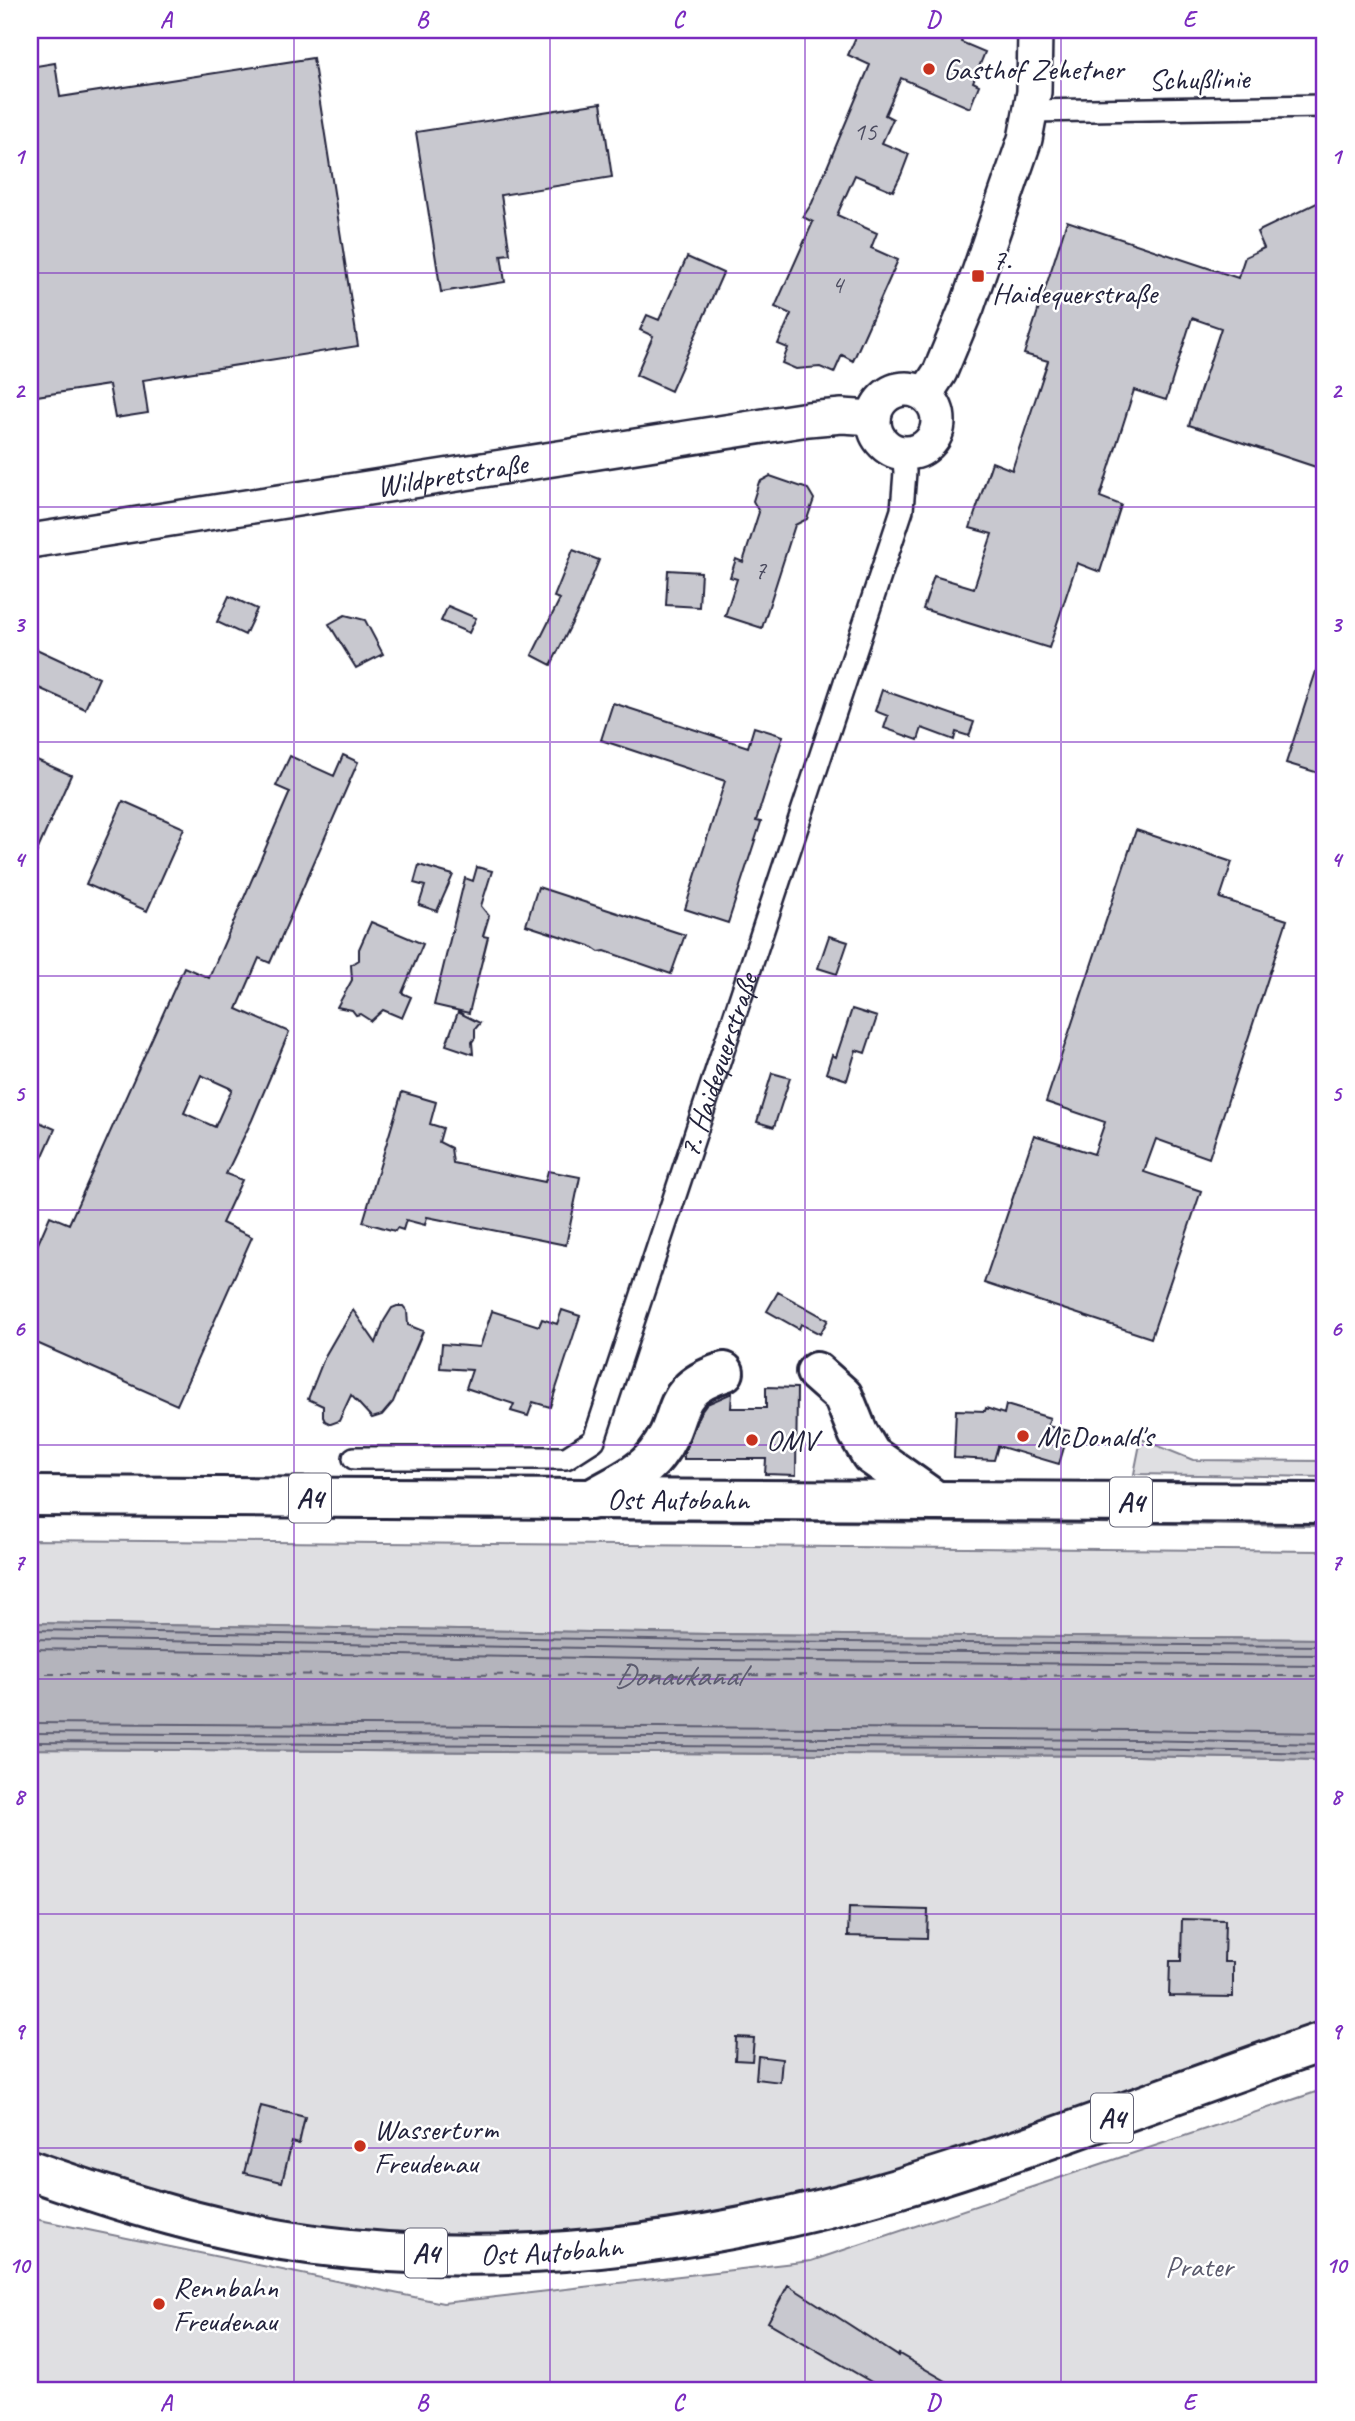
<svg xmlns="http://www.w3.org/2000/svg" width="1355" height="2421" font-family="Caveat,sans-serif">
<rect width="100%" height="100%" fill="#fff"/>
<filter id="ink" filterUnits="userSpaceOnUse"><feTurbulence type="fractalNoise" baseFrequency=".0143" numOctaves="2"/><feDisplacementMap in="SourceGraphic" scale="14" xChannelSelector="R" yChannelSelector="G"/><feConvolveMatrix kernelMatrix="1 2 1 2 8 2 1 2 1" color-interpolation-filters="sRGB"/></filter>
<g filter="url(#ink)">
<path fill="#dfdfe2" stroke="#80808e" stroke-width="2" d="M 1141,1439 L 1193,1460 L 1325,1461 L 1325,1477 L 1134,1474 Z
M 30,1510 L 499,1516 L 494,1520 L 196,1517 L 192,1514 L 181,1517 L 30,1516 Z
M 1322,1516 L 1322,1522 L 1325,1523 L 1325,1526 L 1093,1523 L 1089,1520 L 1082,1524 L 552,1520 L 553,1517 Z
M 30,1540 L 1325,1551 L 1325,1639 L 709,1634 L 30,1623 Z
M 30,1749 L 1137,1756 L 1325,1760 L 1325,2021 C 1188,2069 1052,2123 913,2167 C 885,2176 856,2182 828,2189 C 776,2202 724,2216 671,2223 C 455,2254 231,2232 30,2148 Z
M 1325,2089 L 1325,2391 L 30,2391 L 30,2218 L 443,2303 L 811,2261 Z"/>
<path fill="#b4b4bc" stroke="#7a7a88" stroke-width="2" d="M 30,1623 L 709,1634 L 1325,1639 L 1325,1760 L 1137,1756 L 30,1749 Z"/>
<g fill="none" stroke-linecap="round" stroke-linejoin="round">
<path stroke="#5c5c6f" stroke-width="2" d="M 30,1630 L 709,1641 L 1325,1646
M 30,1639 L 709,1650 L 1325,1655
M 30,1649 L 709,1660 L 1325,1666
M 30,1723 L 1137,1730 L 1325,1733
M 30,1733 L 1137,1740 L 1325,1744
M 30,1742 L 1137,1749 L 1325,1753"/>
<path stroke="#5c5c6f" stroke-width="2" stroke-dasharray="9 7" stroke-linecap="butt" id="s1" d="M 30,1674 L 1325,1676"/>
</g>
<path fill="#c8c8cf" stroke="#22223b" stroke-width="2" fill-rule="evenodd" d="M 859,30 L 964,30 L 961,42 L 985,52 L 973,82 L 979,85 L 970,108 L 901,78 L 885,115 L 893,119 L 882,143 L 909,154 L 901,175 L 893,191 L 855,175 L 837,215 L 877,233 L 871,248 L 898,260 L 853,361 L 842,355 L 834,373 L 820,367 L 796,369 L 782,363 L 788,348 L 778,344 L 791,314 L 775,307 L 813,222 L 803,217 L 812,203 L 870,65 L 848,55 Z
M 313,58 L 358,346 L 143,380 L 148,413 L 115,418 L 109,385 L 30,397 L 30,67 L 55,63 L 60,97 Z
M 601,103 L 612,177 L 501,195 L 510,254 L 501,255 L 505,282 L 441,292 L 416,132 Z
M 1325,199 L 1325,470 L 1189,425 L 1221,328 L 1192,318 L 1166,400 L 1134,390 L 1100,497 L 1121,505 L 1100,572 L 1077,563 L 1049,648 L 923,609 L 934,576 L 974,588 L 992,534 L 970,528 L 992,462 L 1012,470 L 1048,361 L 1024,354 L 1067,221 L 1238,278 L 1245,257 L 1264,248 L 1257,232 Z
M 687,257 L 723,273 L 671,391 L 636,375 L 653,336 L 640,330 L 647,315 L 659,320 Z
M 770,476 L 808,489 L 814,499 L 807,519 L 795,525 L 762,628 L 725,616 L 737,579 L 730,577 L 736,559 L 743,562 L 759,512 L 753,501 L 759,482 Z
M 573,550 L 599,560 L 580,607 L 551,665 L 532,655 L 560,599 L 554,597 Z
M 668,570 L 701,572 L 699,607 L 666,605 Z
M 229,596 L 257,609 L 245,635 L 217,622 Z
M 448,606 L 476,618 L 469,633 L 441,621 Z
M 345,615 L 365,620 L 383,654 L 356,668 L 329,624 Z
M 30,646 L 99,678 L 85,709 L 30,684 Z
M 1322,653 L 1325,654 L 1325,775 L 1286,763 Z
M 882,690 L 974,722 L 969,736 L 956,732 L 954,740 L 922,728 L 918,740 L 884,728 L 888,716 L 875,711 Z
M 613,703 L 748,747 L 754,727 L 783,736 L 756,821 L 761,822 L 728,923 L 685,909 L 725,781 L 601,740 Z
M 343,755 L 358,762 L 270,963 L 259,958 L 237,1009 L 289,1032 L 252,1120 L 226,1174 L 242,1180 L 222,1223 L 252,1237 L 177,1405 L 30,1340 L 30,1262 L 50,1216 L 69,1224 L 184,967 L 209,978 L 290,792 L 276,786 L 290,756 L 334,776 ZM 201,1075 L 232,1089 L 215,1127 L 184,1113 Z
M 30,757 L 71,775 L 30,867 Z
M 123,801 L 184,828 L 147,911 L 86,884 Z
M 1136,830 L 1232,862 L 1220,898 L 1287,920 L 1209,1158 L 1156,1139 L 1144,1172 L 1201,1191 L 1151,1338 L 984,1283 L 1034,1135 L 1094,1154 L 1105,1122 L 1046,1102 Z
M 419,865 L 453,875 L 437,911 L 419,905 L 425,886 L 414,883 Z
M 477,867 L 492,871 L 481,906 L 489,916 L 483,936 L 488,937 L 469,1013 L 434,1005 L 465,878 L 473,881 Z
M 538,887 L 685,935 L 671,974 L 605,951 L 599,952 L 590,946 L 526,925 Z
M 371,922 L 423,944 L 402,993 L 411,997 L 402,1018 L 383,1010 L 371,1021 L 360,1014 L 356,1015 L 352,1010 L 337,1007 L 352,980 L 351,965 L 359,960 L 359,949 Z
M 829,936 L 848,942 L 837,974 L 818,968 Z
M 852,1009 L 877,1017 L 865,1053 L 856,1050 L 847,1080 L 826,1073 L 832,1055 L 836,1057 Z
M 458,1012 L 480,1023 L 475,1029 L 475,1038 L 472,1042 L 473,1054 L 446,1045 Z
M 772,1073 L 790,1078 L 774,1127 L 757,1122 Z
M 402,1092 L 436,1102 L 430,1124 L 443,1128 L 439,1142 L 451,1148 L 453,1163 L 545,1182 L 548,1171 L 580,1177 L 566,1245 L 427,1217 L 425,1225 L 406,1220 L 403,1230 L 397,1228 L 395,1231 L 363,1222 Z
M 30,1118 L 55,1129 L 42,1158 L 30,1153 Z
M 778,1292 L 828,1320 L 820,1334 L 801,1324 L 799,1329 L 767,1311 Z
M 397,1306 L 403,1306 L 407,1311 L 408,1325 L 423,1331 L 393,1402 L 382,1415 L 372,1418 L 351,1395 L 339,1421 L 331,1424 L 325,1421 L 323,1417 L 323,1406 L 308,1399 L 325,1356 L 340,1330 L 341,1331 L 353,1310 L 376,1343 L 384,1321 L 392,1308 Z
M 562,1310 L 580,1316 L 550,1407 L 533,1402 L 528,1416 L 511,1411 L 514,1404 L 466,1388 L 472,1370 L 440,1368 L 442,1344 L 480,1347 L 492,1311 L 539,1326 L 542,1319 L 557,1324 Z
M 766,1387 L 797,1388 L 796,1475 L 765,1474 L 766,1459 L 684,1459 L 684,1453 L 699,1415 L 707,1404 L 732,1393 L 731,1408 L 766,1408 Z
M 1006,1405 L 1050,1418 L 1047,1426 L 1069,1431 L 1059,1464 L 998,1446 L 994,1460 L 954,1458 L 956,1410 L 985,1411 L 986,1408 L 1004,1414 Z
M 849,1908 L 928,1910 L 927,1938 L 848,1936 Z
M 1182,1919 L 1225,1920 L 1224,1962 L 1233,1962 L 1233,1997 L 1169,1996 L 1170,1961 L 1181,1961 Z
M 736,2037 L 754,2038 L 752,2061 L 735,2060 Z
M 758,2056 L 782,2059 L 780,2082 L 756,2079 Z
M 261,2106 L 305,2117 L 299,2144 L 292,2142 L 282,2182 L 244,2173 Z
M 788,2285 L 898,2356 L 899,2354 L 963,2391 L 887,2391 L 768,2322 Z"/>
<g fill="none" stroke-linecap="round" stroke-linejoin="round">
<g stroke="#22223b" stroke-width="26">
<g id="minor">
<path d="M 1032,111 L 1325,106"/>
<path id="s2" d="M 354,1458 L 566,1458 L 594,1440 L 902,510 L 905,472 L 903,453"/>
</g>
</g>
<g stroke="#22223b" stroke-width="38">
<g id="primary">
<circle cx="906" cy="421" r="32"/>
<path d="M 925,395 L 940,372 L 967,307 L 1025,139 L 1034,92 L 1035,30"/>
<path id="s3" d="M 30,541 L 808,419 L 842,416 L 874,418"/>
</g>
</g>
<g stroke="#22223b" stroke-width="44">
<g id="motorway">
<path d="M 816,1372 L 843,1396 L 858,1433 L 871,1455 L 936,1501"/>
<path id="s4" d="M 30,1496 L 1325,1503"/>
<path d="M 590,1500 C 611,1487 641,1475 656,1455 C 687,1416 665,1391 724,1372"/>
<path id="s5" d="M 30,2170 C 123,2203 217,2232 315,2245 C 511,2270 711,2244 900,2188 C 1044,2145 1183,2089 1325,2041"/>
</g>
</g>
<use href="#minor" stroke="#fff" stroke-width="21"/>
<use href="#primary" stroke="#fff" stroke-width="33"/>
<use href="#motorway" stroke="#fff" stroke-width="38"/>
</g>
</g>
<path fill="none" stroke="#7b2cbf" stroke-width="2" stroke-opacity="0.55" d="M 294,30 L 294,2391M 550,30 L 550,2391M 805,30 L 805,2391M 1061,30 L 1061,2391M 30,273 L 1325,273M 30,507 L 1325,507M 30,742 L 1325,742M 30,976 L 1325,976M 30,1210 L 1325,1210M 30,1445 L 1325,1445M 30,1679 L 1325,1679M 30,1914 L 1325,1914M 30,2148 L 1325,2148"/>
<g fill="#c8321e" stroke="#fff" stroke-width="2.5">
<circle cx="929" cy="69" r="7"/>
<rect x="971" y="269" width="14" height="14" rx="3.5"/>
<circle cx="1023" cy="1436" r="7"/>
<circle cx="752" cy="1440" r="7"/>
<circle cx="360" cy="2146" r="7"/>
<circle cx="159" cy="2304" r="7"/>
</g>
<g text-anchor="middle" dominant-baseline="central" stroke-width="5" stroke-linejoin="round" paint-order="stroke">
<g font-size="26" fill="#4c4c60">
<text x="865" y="131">15</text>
<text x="837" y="284">4</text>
<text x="760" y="570">7</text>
</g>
<g fill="#fff" stroke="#646476" stroke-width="2">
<rect x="289" y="1473.5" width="42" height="49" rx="5"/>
<rect x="1110" y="1477.5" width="42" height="49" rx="5"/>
<rect x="1091" y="2093.5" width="42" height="49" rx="5"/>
<rect x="405" y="2228.5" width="42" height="49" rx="5"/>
</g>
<g font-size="28" font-weight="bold" fill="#22223b">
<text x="310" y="1498">A4</text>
<text x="1131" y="1502">A4</text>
<text x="1112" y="2118">A4</text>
<text x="426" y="2253">A4</text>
</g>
<g font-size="30" fill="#22223b" stroke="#fff" text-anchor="start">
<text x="943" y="69">Gasthof Zehetner</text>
<text x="992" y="259">7.<tspan x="992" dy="34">Haidequerstraße</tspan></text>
<text x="1037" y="1436">McDonald's</text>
<text x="766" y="1440">OMV</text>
<text x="374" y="2129">Wasserturm<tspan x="374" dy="34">Freudenau</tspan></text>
<text x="173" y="2287">Rennbahn<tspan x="173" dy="34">Freudenau</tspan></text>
</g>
<g font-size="30" fill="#22223b" stroke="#fff">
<text transform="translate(1199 79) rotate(-1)">Schußlinie</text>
<text stroke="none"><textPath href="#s3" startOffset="427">Wildpretstraße</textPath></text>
<text stroke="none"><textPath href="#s2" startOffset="640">7. Haidequerstraße</textPath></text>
<text stroke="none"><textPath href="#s4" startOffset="648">Ost Autobahn</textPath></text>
<text stroke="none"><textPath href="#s5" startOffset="532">Ost Autobahn</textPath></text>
</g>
<g font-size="30" fill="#5b5b6d" stroke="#fff">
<text x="1199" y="2266">Prater</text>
</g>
<g font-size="32" font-style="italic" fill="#5c5c6f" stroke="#fff">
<text stroke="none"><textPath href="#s1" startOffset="648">Donaukanal</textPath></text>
</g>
</g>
<rect width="1355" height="2421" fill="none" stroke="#fff" stroke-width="77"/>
<rect x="38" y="38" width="1278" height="2344" fill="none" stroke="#7b2cbf" stroke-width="2.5"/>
<g font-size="23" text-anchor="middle" font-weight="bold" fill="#7b2cbf">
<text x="166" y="27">A</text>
<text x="422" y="27">B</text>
<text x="678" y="27">C</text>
<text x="933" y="27">D</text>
<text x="1189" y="27">E</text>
<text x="19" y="164">1</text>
<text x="1336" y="164">1</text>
<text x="19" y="398">2</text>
<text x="1336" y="398">2</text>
<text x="19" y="632">3</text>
<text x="1336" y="632">3</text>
<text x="19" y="867">4</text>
<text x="1336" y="867">4</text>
<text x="19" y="1101">5</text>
<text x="1336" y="1101">5</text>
<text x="19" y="1336">6</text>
<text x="1336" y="1336">6</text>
<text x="19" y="1570">7</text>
<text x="1336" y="1570">7</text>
<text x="19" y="1804">8</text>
<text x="1336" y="1804">8</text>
<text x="19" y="2039">9</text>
<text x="1336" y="2039">9</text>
<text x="19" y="2273">10</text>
<text x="1336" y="2273">10</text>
<text x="166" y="2410">A</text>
<text x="422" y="2410">B</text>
<text x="678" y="2410">C</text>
<text x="933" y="2410">D</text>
<text x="1189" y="2410">E</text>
</g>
</svg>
